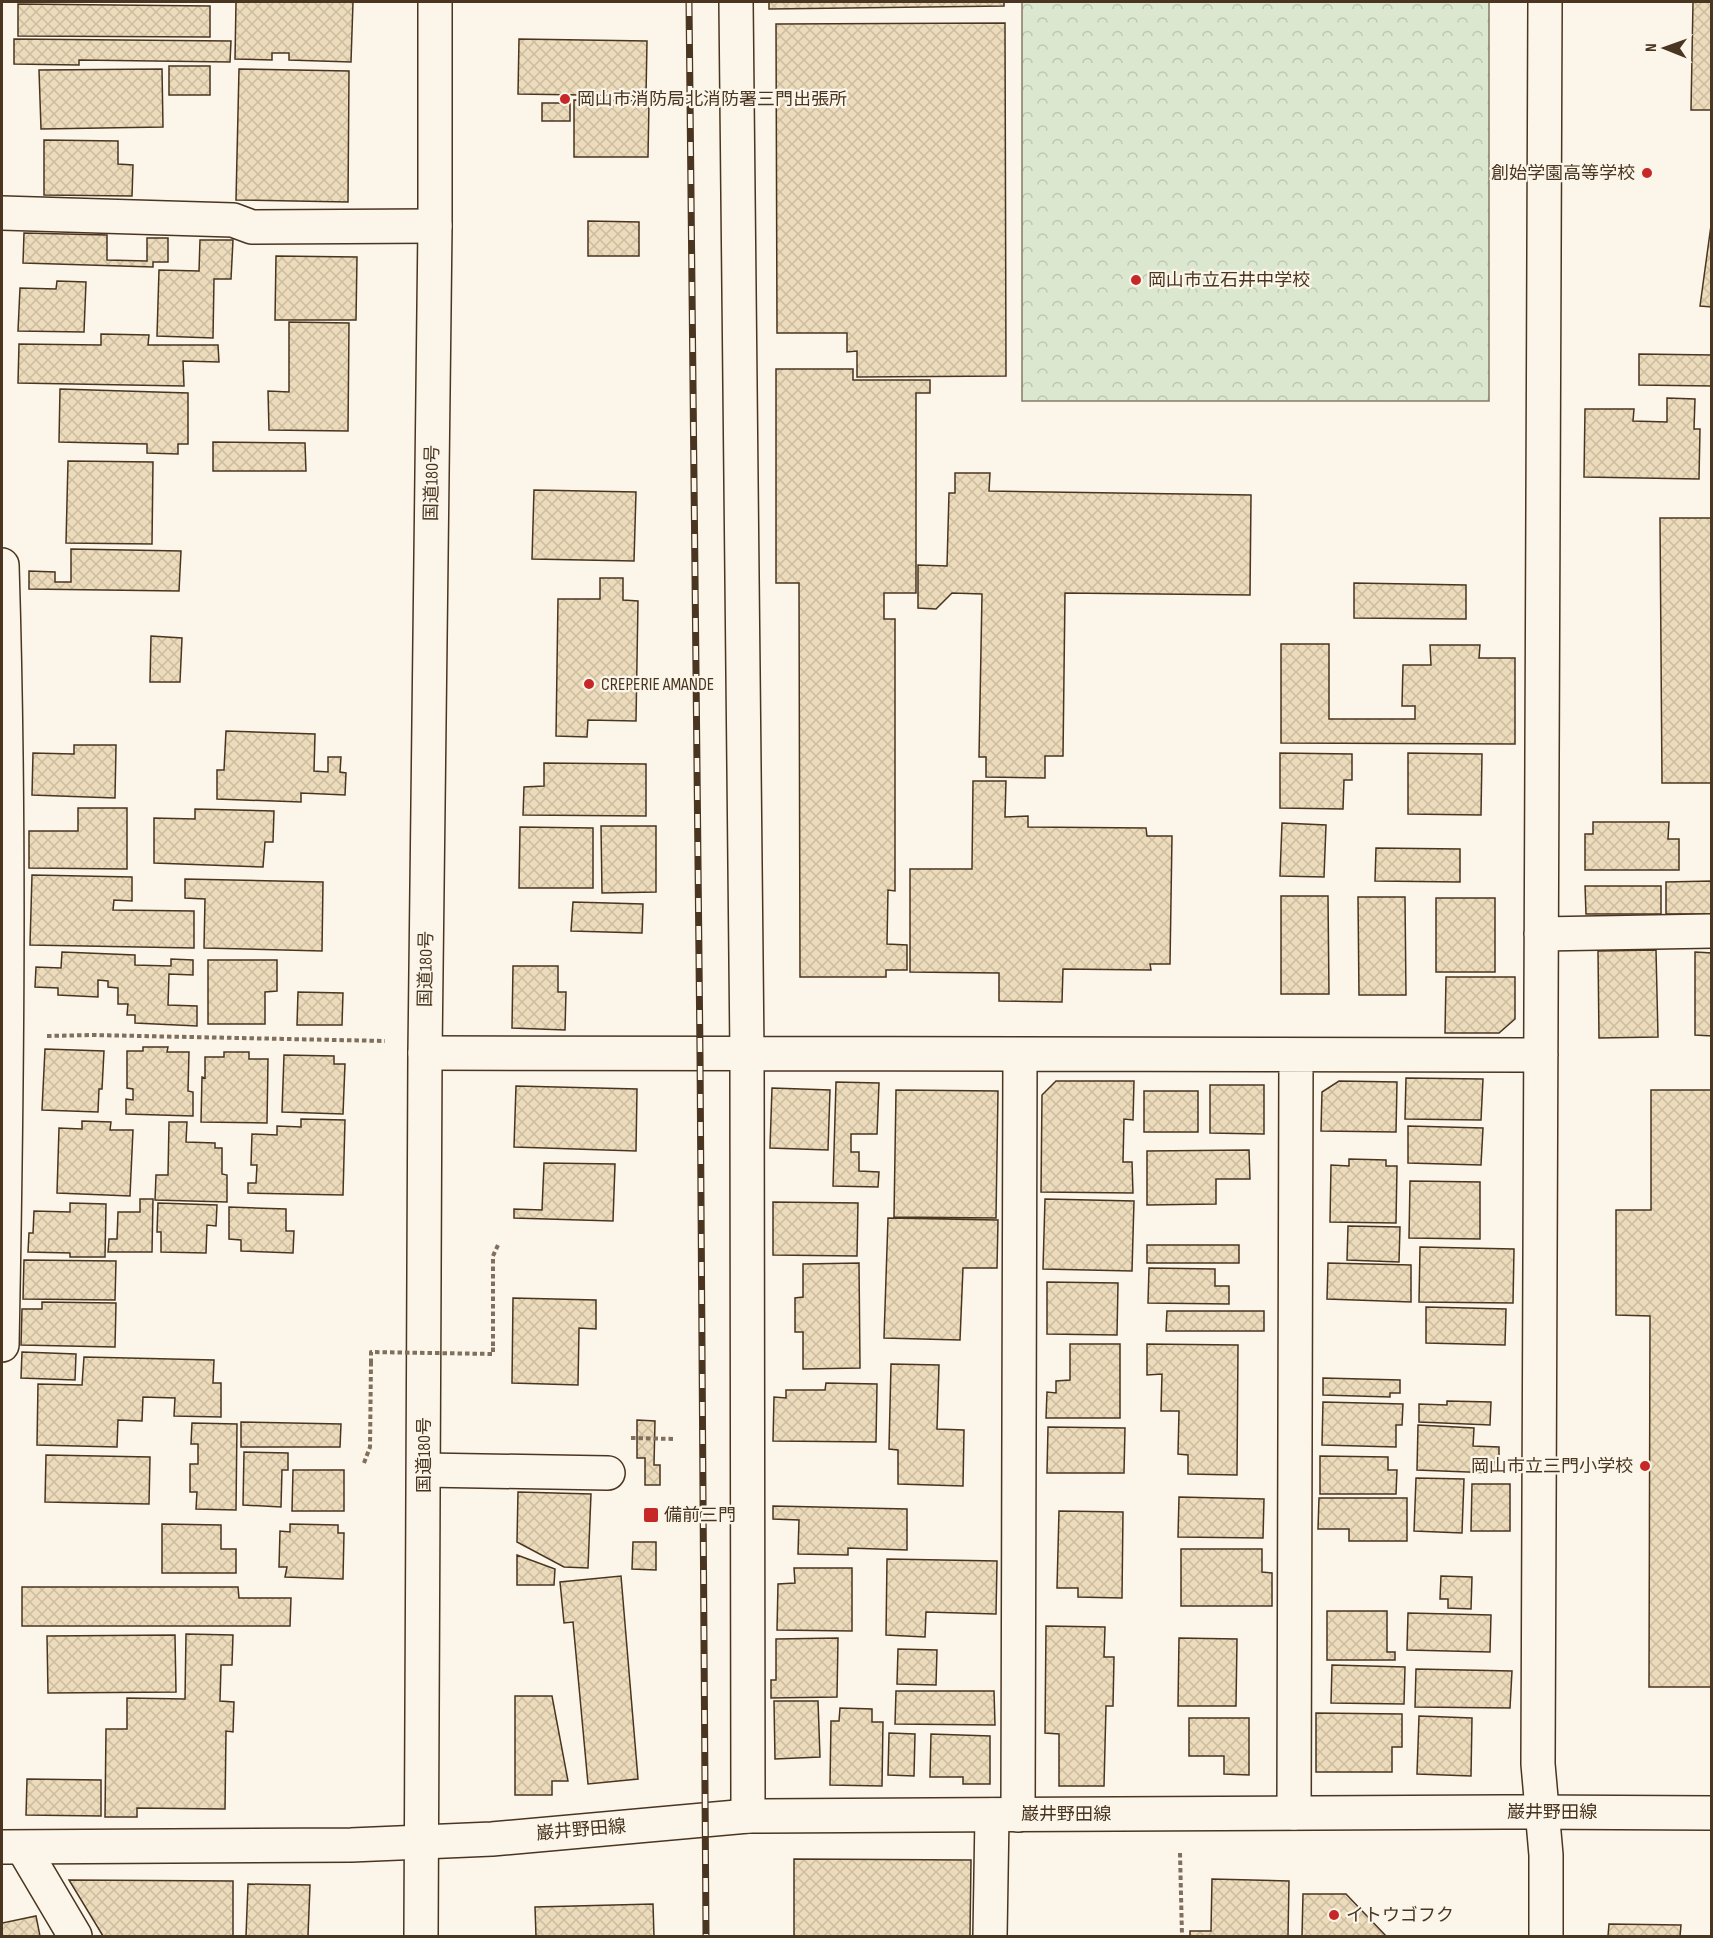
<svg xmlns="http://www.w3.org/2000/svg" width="1713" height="1938" font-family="'Sofia Sans Condensed','Noto Sans JP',sans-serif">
<defs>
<pattern id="park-crowns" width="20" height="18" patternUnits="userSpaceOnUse" patternTransform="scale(1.5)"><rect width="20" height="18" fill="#dce7d0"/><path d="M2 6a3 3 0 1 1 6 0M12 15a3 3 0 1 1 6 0" fill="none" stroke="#bec7b2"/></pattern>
<pattern id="building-cross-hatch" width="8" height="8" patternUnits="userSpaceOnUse" patternTransform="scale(1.5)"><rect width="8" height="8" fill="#ecdcbc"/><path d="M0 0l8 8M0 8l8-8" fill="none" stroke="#ccbda1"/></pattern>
</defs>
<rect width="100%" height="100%" fill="#fbf6e9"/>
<path fill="url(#park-crowns)" stroke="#887966" stroke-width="1.5" d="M 1022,2 L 1489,2 L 1489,401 L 1022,401 Z"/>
<path fill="url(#building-cross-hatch)" stroke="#4a3520" stroke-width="1.5" d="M 236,2 L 353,2 L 351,62 L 289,60 L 289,53 L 272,53 L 272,60 L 235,59 Z
M 769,2 L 1004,2 L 1004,6 L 769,9 Z
M 1693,2 L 1712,2 L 1712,110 L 1691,110 Z
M 18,4 L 210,6 L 210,37 L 18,36 Z
M 1005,23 L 1006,376 L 857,377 L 857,351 L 847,352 L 847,333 L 777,333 L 776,24 Z
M 14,39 L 231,41 L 230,62 L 79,60 L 79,65 L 14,64 Z
M 519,39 L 647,41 L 646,96 L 518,94 Z
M 169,66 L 210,66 L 210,95 L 169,95 Z
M 162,69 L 163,127 L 41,129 L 39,70 Z
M 239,69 L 349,71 L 348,202 L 236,200 Z
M 574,100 L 649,101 L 648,157 L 574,157 Z
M 542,103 L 570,103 L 570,121 L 542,121 Z
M 44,140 L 118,141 L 118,164 L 133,165 L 132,196 L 44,195 Z
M 1712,218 L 1712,307 L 1700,306 Z
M 588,221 L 639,222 L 639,256 L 588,256 Z
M 24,233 L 107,235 L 107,260 L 147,261 L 147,238 L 168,238 L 168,262 L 153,262 L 153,267 L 23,263 Z
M 200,240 L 233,240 L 231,279 L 214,279 L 213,338 L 157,336 L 159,270 L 199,271 Z
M 276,256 L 357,257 L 356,320 L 275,320 Z
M 57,281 L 86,282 L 84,332 L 18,331 L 20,288 L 56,289 Z
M 289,322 L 349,323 L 348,431 L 269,430 L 268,391 L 289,392 Z
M 101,334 L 149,335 L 148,345 L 218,345 L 219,362 L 183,361 L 184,386 L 18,383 L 19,344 L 101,345 Z
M 1639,354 L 1712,355 L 1712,386 L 1639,385 Z
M 776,369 L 853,369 L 853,380 L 930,380 L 930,393 L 916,393 L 916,593 L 884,593 L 884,619 L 895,619 L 895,891 L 888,890 L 887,944 L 907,945 L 907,970 L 886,970 L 886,977 L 800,977 L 799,583 L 776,583 Z
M 60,389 L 188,393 L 188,444 L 178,444 L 178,454 L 147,453 L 147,444 L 59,442 Z
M 1667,398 L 1695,399 L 1694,429 L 1700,429 L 1699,479 L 1584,477 L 1585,409 L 1634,409 L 1633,421 L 1667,422 Z
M 213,442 L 305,443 L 306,471 L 213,471 Z
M 68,461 L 153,462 L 152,544 L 66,543 Z
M 955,473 L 990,473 L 989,491 L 1251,495 L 1250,595 L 1065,593 L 1063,756 L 1045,756 L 1045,778 L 986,777 L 986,757 L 979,757 L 982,594 L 952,593 L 936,609 L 918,608 L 918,565 L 947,566 L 949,493 L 955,493 Z
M 534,490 L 636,492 L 634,561 L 532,559 Z
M 1660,518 L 1712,518 L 1712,783 L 1662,783 Z
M 71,549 L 181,551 L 179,591 L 29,589 L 29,571 L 55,572 L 55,582 L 71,582 Z
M 600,578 L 623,578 L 623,600 L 638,601 L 636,721 L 588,720 L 587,737 L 556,736 L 558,599 L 600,599 Z
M 1354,583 L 1466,585 L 1466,619 L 1354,618 Z
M 151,636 L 182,638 L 180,682 L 150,682 Z
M 1281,644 L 1329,644 L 1329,719 L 1415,719 L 1415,706 L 1402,706 L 1403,665 L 1431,665 L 1430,645 L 1480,645 L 1479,658 L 1515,658 L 1515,744 L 1281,743 Z
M 226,731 L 315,734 L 314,771 L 328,772 L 328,757 L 341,757 L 340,772 L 346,773 L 345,795 L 301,793 L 301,802 L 217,799 L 217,770 L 224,770 Z
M 74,745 L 116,745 L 115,798 L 32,795 L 33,753 L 74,754 Z
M 1280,753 L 1352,754 L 1352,780 L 1344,780 L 1343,809 L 1280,808 Z
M 1408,753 L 1482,754 L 1481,815 L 1408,814 Z
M 544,763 L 646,764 L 646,816 L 523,815 L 524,787 L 544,786 Z
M 973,781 L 1006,781 L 1005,817 L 1028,816 L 1028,827 L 1146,828 L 1147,836 L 1172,836 L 1170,964 L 1150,964 L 1151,970 L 1063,969 L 1062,1002 L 999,1001 L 999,973 L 910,972 L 910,869 L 972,869 Z
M 78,808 L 127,808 L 127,869 L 29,868 L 29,831 L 78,831 Z
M 195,809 L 274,811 L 273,842 L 265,842 L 263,867 L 154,863 L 154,818 L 195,819 Z
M 1593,822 L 1669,822 L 1668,839 L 1679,839 L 1679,870 L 1585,870 L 1585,834 L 1593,834 Z
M 1282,823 L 1326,825 L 1324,877 L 1280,876 Z
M 601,826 L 656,826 L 656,892 L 602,893 Z
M 520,827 L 593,828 L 593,888 L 519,888 Z
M 1376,848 L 1460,849 L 1460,882 L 1375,881 Z
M 32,875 L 132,877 L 132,901 L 114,900 L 113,910 L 194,911 L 194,948 L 30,945 Z
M 185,879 L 323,882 L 322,951 L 204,948 L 205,899 L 185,898 Z
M 1712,881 L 1712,914 L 1666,914 L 1666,882 Z
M 1585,886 L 1661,886 L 1661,914 L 1586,914 Z
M 1281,896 L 1328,896 L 1329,994 L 1281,994 Z
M 1358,897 L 1405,897 L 1406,995 L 1359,995 Z
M 1436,898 L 1495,898 L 1495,972 L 1436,972 Z
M 573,902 L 643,904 L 642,933 L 571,931 Z
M 1656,950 L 1658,1037 L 1599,1038 L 1598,951 Z
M 62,952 L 135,955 L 135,965 L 171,966 L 171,959 L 193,960 L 193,975 L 169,974 L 168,1005 L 197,1006 L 197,1026 L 135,1023 L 135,1015 L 127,1015 L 128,1004 L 118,1004 L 118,988 L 108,987 L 108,981 L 98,980 L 98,997 L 58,995 L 58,988 L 35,987 L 36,967 L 61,968 Z
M 1695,952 L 1712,953 L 1712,1036 L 1695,1035 Z
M 208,960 L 277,960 L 277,991 L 265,992 L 265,1024 L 208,1024 Z
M 513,966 L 558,966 L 558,992 L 566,992 L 565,1030 L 512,1028 Z
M 1446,977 L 1515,977 L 1515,1019 L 1499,1033 L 1445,1033 Z
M 298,992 L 343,993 L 342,1025 L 297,1025 Z
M 143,1047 L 168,1047 L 167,1052 L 189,1052 L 188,1091 L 193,1092 L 193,1116 L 126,1114 L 126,1099 L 133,1100 L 133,1089 L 127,1088 L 127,1051 L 143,1051 Z
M 45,1049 L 104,1051 L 102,1089 L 99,1089 L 98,1112 L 42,1110 Z
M 224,1052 L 249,1052 L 249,1059 L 268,1059 L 267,1123 L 201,1122 L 202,1077 L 205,1078 L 205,1057 L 224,1057 Z
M 284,1055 L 334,1056 L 334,1064 L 345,1064 L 343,1114 L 282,1112 Z
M 1406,1078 L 1483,1079 L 1481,1120 L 1405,1119 Z
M 1056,1081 L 1134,1081 L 1133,1120 L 1124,1119 L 1123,1162 L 1132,1162 L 1133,1193 L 1041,1192 L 1042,1095 Z
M 1339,1081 L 1397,1082 L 1396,1132 L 1321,1131 L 1322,1092 Z
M 836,1082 L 879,1083 L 877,1134 L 851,1134 L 851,1152 L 859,1152 L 859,1171 L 879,1172 L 878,1187 L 833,1186 Z
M 1210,1085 L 1264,1085 L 1264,1134 L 1210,1133 Z
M 516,1086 L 637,1089 L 636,1151 L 514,1147 Z
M 772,1088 L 830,1090 L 828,1150 L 770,1148 Z
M 896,1090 L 998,1091 L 996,1218 L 894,1217 Z
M 1651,1090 L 1712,1090 L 1712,1687 L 1649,1687 L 1650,1316 L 1616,1315 L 1616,1210 L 1651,1210 Z
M 1144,1091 L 1198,1091 L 1198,1132 L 1144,1132 Z
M 301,1119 L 345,1120 L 343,1195 L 248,1193 L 248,1183 L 256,1183 L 257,1165 L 251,1165 L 252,1134 L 277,1135 L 277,1126 L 301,1127 Z
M 82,1121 L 111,1122 L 110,1130 L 133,1130 L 130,1196 L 57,1193 L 59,1128 L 82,1129 Z
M 169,1122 L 187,1122 L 186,1142 L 215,1143 L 215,1148 L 222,1148 L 222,1174 L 227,1175 L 227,1202 L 155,1200 L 156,1175 L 168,1175 Z
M 1408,1126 L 1483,1128 L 1481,1165 L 1408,1163 Z
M 1249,1150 L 1250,1179 L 1216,1179 L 1216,1204 L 1147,1205 L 1147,1151 Z
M 1349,1159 L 1386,1160 L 1386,1166 L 1397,1166 L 1396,1223 L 1330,1222 L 1331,1165 L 1349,1166 Z
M 544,1163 L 615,1164 L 613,1221 L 514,1218 L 514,1209 L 542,1210 Z
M 1410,1181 L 1480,1182 L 1480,1239 L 1409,1238 Z
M 140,1199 L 153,1199 L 152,1252 L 108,1252 L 109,1239 L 117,1239 L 118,1212 L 140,1212 Z
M 1045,1199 L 1134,1201 L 1132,1271 L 1043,1269 Z
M 773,1202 L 858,1203 L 857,1256 L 773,1255 Z
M 70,1203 L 106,1204 L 105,1257 L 70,1257 L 70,1253 L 28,1252 L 29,1233 L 33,1233 L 34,1211 L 70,1212 Z
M 158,1203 L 217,1205 L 216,1226 L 207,1225 L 206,1253 L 161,1252 L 161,1232 L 157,1232 Z
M 229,1207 L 286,1209 L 286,1231 L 294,1231 L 293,1253 L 241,1251 L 241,1240 L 229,1239 Z
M 888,1218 L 998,1220 L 997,1268 L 963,1268 L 960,1340 L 884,1338 Z
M 1348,1226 L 1400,1227 L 1399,1262 L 1347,1260 Z
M 1147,1245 L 1239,1245 L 1239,1263 L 1147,1263 Z
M 1420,1247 L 1514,1249 L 1513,1303 L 1419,1302 Z
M 24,1260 L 116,1261 L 115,1300 L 23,1299 Z
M 859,1263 L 860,1368 L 803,1369 L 803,1332 L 795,1332 L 795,1298 L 803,1297 L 803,1264 Z
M 1328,1263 L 1411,1265 L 1411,1302 L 1327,1299 Z
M 1149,1268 L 1215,1269 L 1215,1286 L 1229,1286 L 1229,1304 L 1148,1303 Z
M 1047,1282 L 1118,1283 L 1117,1335 L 1047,1334 Z
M 513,1298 L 596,1300 L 596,1329 L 579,1328 L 578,1385 L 512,1383 Z
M 42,1302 L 116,1303 L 115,1347 L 21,1345 L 22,1309 L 42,1309 Z
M 1426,1307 L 1506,1309 L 1505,1345 L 1426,1343 Z
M 1167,1311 L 1264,1311 L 1264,1331 L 1166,1331 Z
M 1070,1344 L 1120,1344 L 1120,1418 L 1046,1418 L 1047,1392 L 1056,1393 L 1056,1381 L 1070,1380 Z
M 1147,1344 L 1238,1345 L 1237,1475 L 1188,1474 L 1188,1455 L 1178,1454 L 1179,1411 L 1161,1411 L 1162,1374 L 1147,1375 Z
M 22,1352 L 76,1354 L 75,1380 L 21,1378 Z
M 84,1357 L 214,1360 L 213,1383 L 221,1383 L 221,1417 L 174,1416 L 175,1398 L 143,1397 L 142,1421 L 118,1420 L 117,1447 L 37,1445 L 38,1384 L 82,1385 Z
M 891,1364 L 939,1365 L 937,1429 L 964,1430 L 963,1486 L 898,1484 L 898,1450 L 889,1449 Z
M 1323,1378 L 1400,1380 L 1400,1393 L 1390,1393 L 1390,1397 L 1323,1395 Z
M 826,1383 L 877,1384 L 876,1442 L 773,1441 L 774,1397 L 786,1398 L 786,1390 L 825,1390 Z
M 1447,1401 L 1491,1402 L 1490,1425 L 1419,1422 L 1419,1404 L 1447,1405 Z
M 1323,1402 L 1403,1404 L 1402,1425 L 1396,1425 L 1396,1447 L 1322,1445 Z
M 637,1420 L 655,1421 L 654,1465 L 660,1465 L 660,1485 L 645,1485 L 645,1458 L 637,1458 Z
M 241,1422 L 341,1424 L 340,1447 L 241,1447 Z
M 192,1423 L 237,1424 L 236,1510 L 196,1509 L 197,1492 L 190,1492 L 190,1464 L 198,1464 L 198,1444 L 191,1444 Z
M 1418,1425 L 1474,1428 L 1473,1446 L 1499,1447 L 1499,1463 L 1494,1462 L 1493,1473 L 1417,1470 Z
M 1048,1427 L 1125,1428 L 1124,1473 L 1047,1473 Z
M 244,1452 L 288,1453 L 288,1470 L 282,1470 L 281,1507 L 243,1505 Z
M 46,1455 L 150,1457 L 149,1504 L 45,1502 Z
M 1320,1456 L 1388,1457 L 1388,1470 L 1397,1470 L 1396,1494 L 1320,1494 Z
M 293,1470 L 344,1470 L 344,1511 L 292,1511 Z
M 1416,1478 L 1464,1479 L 1462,1533 L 1414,1531 Z
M 1472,1484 L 1510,1484 L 1510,1531 L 1471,1531 Z
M 518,1492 L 591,1494 L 588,1568 L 564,1567 L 517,1542 Z
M 1179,1497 L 1264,1499 L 1263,1538 L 1178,1537 Z
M 1319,1498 L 1407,1498 L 1407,1541 L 1349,1541 L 1349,1529 L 1318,1529 Z
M 773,1506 L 907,1509 L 907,1550 L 848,1548 L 848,1555 L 798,1554 L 799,1520 L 773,1519 Z
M 1059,1511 L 1123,1512 L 1122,1598 L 1078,1597 L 1078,1588 L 1057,1588 Z
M 162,1524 L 221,1525 L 221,1549 L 236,1549 L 236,1573 L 162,1573 Z
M 290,1524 L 338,1525 L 338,1533 L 344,1533 L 343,1579 L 285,1577 L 287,1567 L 279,1567 L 280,1531 L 290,1532 Z
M 633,1542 L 656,1542 L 656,1570 L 632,1569 Z
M 1181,1549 L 1262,1549 L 1262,1572 L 1272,1573 L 1272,1606 L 1181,1606 Z
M 517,1555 L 555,1569 L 554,1585 L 517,1585 Z
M 887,1559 L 997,1561 L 996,1614 L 926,1612 L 925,1637 L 886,1635 Z
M 794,1568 L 852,1568 L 852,1631 L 777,1630 L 778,1584 L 795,1583 Z
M 621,1576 L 638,1779 L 588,1784 L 573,1622 L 564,1623 L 560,1582 Z
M 1441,1576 L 1472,1577 L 1471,1609 L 1448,1608 L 1448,1599 L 1440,1599 Z
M 22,1587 L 238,1587 L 239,1598 L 291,1598 L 290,1626 L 22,1626 Z
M 1327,1611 L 1387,1611 L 1387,1652 L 1395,1652 L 1395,1660 L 1327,1660 Z
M 1408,1613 L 1491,1615 L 1490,1652 L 1407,1650 Z
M 1046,1626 L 1105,1627 L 1104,1657 L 1114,1657 L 1113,1706 L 1106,1706 L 1104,1786 L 1059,1786 L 1059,1734 L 1045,1733 Z
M 186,1634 L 233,1635 L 232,1665 L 221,1665 L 220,1701 L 234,1702 L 233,1732 L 226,1731 L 225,1809 L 137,1808 L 137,1817 L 105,1817 L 106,1729 L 127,1729 L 127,1698 L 185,1699 Z
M 175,1635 L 176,1692 L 48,1693 L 47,1636 Z
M 838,1638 L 837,1697 L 771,1698 L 771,1680 L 776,1680 L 776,1639 Z
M 1179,1638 L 1237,1639 L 1236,1706 L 1178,1706 Z
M 898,1649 L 937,1650 L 936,1685 L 897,1684 Z
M 1332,1665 L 1405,1667 L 1404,1704 L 1331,1703 Z
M 1416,1669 L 1512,1671 L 1510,1708 L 1415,1707 Z
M 896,1691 L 994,1691 L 995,1725 L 895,1724 Z
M 515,1696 L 552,1696 L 568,1781 L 552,1781 L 552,1795 L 515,1795 Z
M 774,1701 L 818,1701 L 820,1757 L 775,1759 Z
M 840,1708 L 872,1709 L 872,1722 L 883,1722 L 882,1786 L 830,1785 L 831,1721 L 839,1721 Z
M 1316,1713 L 1402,1714 L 1402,1747 L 1392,1747 L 1392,1772 L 1316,1772 Z
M 1419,1716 L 1472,1718 L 1471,1776 L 1417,1774 Z
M 1189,1718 L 1249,1718 L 1249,1775 L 1224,1774 L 1224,1756 L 1189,1756 Z
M 889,1733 L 915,1734 L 914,1776 L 888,1775 Z
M 931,1734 L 990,1736 L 990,1784 L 963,1784 L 963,1777 L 930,1777 Z
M 27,1779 L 101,1780 L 101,1816 L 26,1815 Z
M 794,1859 L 971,1860 L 970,1936 L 794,1936 Z
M 1212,1879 L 1289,1881 L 1288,1936 L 1190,1936 L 1190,1931 L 1211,1931 Z
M 69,1880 L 233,1881 L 233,1936 L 103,1936 Z
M 248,1884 L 310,1885 L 308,1936 L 246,1936 Z
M 1303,1894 L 1346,1894 L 1386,1936 L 1302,1936 Z
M 653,1904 L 654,1936 L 536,1936 L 535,1907 Z
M 36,1916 L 40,1936 L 2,1936 L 2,1923 Z
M 1609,1924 L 1681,1925 L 1680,1936 L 1608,1936 Z"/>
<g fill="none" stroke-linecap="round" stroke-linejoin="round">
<g stroke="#4a3520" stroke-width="36">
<path id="minor" d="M 736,2 L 747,1055 L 748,1816
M 1545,2 L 1538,1764 L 1546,1855 L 1546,1936
M 2,213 L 233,220 L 252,227 L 435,226
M 2,565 C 10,825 7,1085 2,1345
M 1541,934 L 1712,931
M 425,1053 L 1541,1055
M 424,1470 L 608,1473
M 1294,1813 L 1296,1055
M 1018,1815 L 1020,1055
M 2,1847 L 351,1845 L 422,1842
M 23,1848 L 75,1936
M 990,1936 L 992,1815"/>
</g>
<g stroke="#4a3520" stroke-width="36">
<path id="secondary" d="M 422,1842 L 492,1839 L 748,1816 L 1503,1812 L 1712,1813"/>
</g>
<g stroke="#4a3520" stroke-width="36">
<path id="trunk" d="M 421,1936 L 425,1053 L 435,226 L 435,2"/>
</g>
<path stroke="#7f6f5c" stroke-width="4" stroke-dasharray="4.5 3" stroke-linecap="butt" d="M 47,1036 L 92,1035 L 385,1041
M 493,1346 L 493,1256 L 498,1245
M 631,1438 L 675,1439
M 364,1463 L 370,1447 L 371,1363
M 1180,1853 L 1182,1936"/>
<use href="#minor" stroke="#fbf6e9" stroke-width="33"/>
<use href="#secondary" stroke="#fbf6e9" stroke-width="33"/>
<use href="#trunk" stroke="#fbf6e9" stroke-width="33"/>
<g stroke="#4a3520" stroke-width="7">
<path id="rail" d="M 689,2 L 700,1054 L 706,1936"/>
</g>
<use href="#rail" stroke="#fbf6e9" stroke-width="4.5" stroke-dasharray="14" stroke-linecap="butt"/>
<path stroke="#7f6f5c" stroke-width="4" stroke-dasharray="4.5 3" stroke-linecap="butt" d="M 371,1363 L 371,1352 L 493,1354 L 493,1346"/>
</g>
<g fill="#c62828" stroke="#fbf6e9" stroke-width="2">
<circle cx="565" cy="99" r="6"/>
<circle cx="1647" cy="173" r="6"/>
<circle cx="1136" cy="280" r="6"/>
<circle cx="589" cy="684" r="6"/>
<circle cx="1645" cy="1466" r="6"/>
<rect x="643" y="1507" width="16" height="16" rx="3"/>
<circle cx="1334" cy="1915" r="6"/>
</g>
<g text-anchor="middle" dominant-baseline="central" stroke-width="4.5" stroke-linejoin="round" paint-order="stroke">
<g font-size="18" fill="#4a3520" stroke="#fbf6e9" text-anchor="start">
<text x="577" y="99">岡山市消防局北消防署三門出張所</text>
<text x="1635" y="173" text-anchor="end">創始学園高等学校</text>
<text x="1148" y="280">岡山市立石井中学校</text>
<text x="601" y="684">CREPERIE AMANDE</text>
<text x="1633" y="1466" text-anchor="end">岡山市立三門小学校</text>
<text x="664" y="1515">備前三門</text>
<text x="1346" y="1915">イトウゴフク</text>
</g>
<g font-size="18" fill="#4a3520" stroke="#fbf6e9">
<text transform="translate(432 483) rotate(-89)">国道180号</text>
<text transform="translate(426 969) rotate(-89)">国道180号</text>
<text transform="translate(424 1455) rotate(-90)">国道180号</text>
<text x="1552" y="1812">巌井野田線</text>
<text x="1066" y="1814">巌井野田線</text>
<text transform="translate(581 1830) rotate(-5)">巌井野田線</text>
</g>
</g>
<rect width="1713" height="1938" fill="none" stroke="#4a3520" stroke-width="6"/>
<g transform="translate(1665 48) rotate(271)" stroke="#fbf6e9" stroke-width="4.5" paint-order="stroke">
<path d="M0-4.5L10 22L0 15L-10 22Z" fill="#4a3520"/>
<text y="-9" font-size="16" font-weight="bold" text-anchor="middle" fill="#4a3520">N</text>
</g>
</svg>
